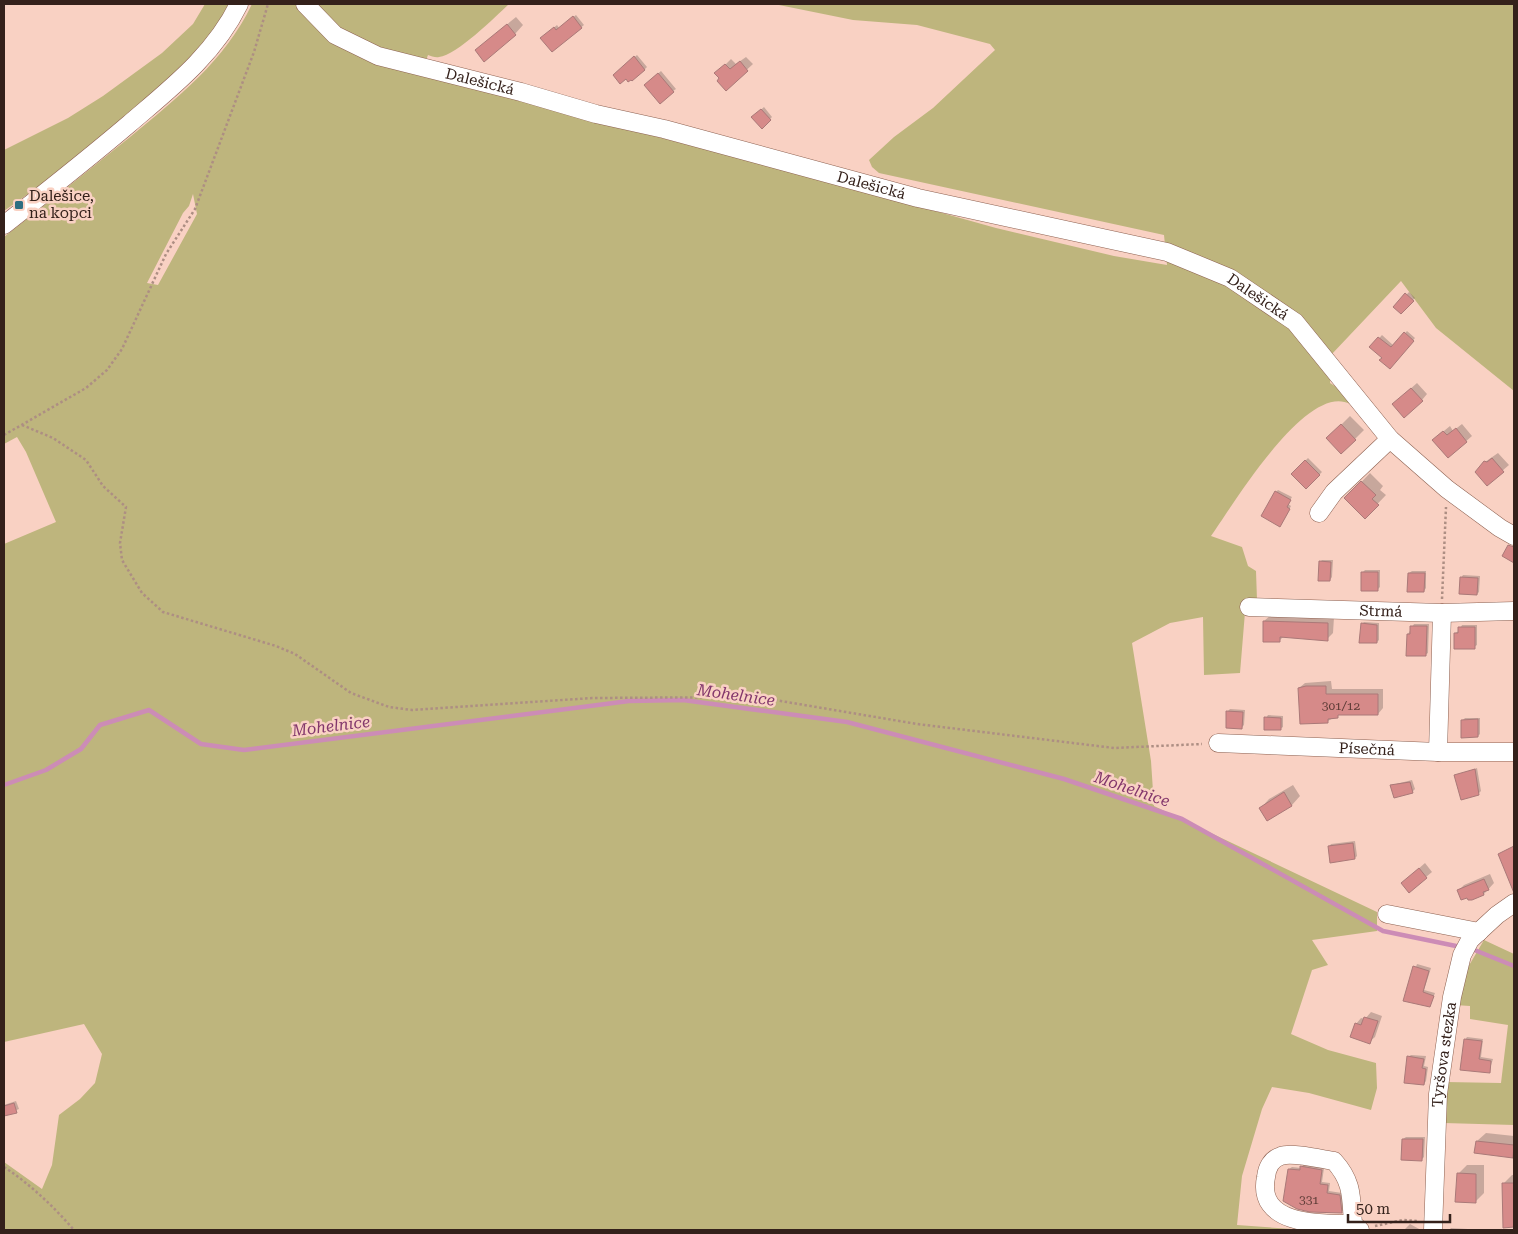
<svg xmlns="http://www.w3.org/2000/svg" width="1518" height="1234" font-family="'Roboto Serif',serif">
<rect width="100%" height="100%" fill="#f9d1c3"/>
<path fill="#beb57d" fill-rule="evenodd" d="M 205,4 L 231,4 L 197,58 L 91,149 L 4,211 L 4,150 L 68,118 L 103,96 L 162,53 L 193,24 Z
M 252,4 L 300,4 L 371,62 L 842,185 L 996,228 L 1114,256 L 1167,265 L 1164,235 L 879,173 L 872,167 L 869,160 L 894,137 L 933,108 L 995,50 L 990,44 L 917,25 L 853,20 L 774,4 L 1514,4 L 1514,391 L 1436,328 L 1401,281 L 1331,355 L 1330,383 L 1341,390 L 1350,404 C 1307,381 1233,505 1211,536 L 1242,547 L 1248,566 L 1256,571 L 1257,600 L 1246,600 L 1240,673 L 1204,675 L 1203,617 L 1170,623 L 1132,643 L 1151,761 L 1154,806 L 1377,912 L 1377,931 L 1312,940 L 1328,965 L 1312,970 L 1291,1034 L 1328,1050 L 1376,1063 L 1377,1088 L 1371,1110 L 1309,1093 L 1272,1087 L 1262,1109 L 1242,1176 L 1237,1225 L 1306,1230 L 4,1230 L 4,1162 L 42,1189 L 52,1165 L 59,1115 L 80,1099 L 95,1083 L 102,1054 L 84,1024 L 4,1042 L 4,544 L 56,522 L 26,452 L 17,437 L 4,444 L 4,237 C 46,204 88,171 130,137 C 177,98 225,61 252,4 ZM 193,194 L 197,214 L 158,285 L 147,283 L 183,213 L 189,206 Z
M 313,4 L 509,4 C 495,17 457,55 439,57 C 436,58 431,56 428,55 L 425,63 L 347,38 Z
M 1484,940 L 1514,954 L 1514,1125 L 1444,1123 L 1446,1082 L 1501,1083 L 1508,1025 L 1470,1019 L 1470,1006 L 1455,1005 L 1461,979 Z"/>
<path fill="#0003" d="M 576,15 L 584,25 L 552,50 L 544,36 L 557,25 L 559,28 Z
M 516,17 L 523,25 L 515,34 L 476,50 Z
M 637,55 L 647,67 L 645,69 L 626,78 L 614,75 Z
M 746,57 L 753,64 L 726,89 L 722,68 L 731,59 L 736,64 Z
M 661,71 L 676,89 L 673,91 L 648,82 Z
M 764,107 L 772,117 L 762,127 L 753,117 Z
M 1409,292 L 1415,298 L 1401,312 L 1395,307 Z
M 1407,331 L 1415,338 L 1390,368 L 1384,358 L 1371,347 L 1382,335 L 1394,346 Z
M 1417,383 L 1427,394 L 1422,400 L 1399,399 Z
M 1350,416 L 1364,430 L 1341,453 L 1328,438 Z
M 1462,424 L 1472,436 L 1448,457 L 1439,435 L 1450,426 L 1453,431 Z
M 1498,453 L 1509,465 L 1487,484 L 1485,462 Z
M 1308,458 L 1322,472 L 1306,488 L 1292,474 Z
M 1370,473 L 1383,486 L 1380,490 L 1386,495 L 1365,517 L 1346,498 Z
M 1278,490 L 1292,497 L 1288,504 L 1291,506 L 1282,523 L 1276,492 Z
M 1322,560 L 1333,560 L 1332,577 L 1330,580 L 1320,562 Z
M 1365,570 L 1380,570 L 1380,587 L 1377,590 L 1363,572 Z
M 1412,571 L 1426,571 L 1426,588 L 1424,591 L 1409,573 Z
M 1463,575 L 1480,576 L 1479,592 L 1477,594 L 1461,578 Z
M 1271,615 L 1334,617 L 1333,633 L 1327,639 L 1284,636 L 1279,641 L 1264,621 Z
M 1364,622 L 1379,623 L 1379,640 L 1377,642 L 1362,624 Z
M 1414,624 L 1429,624 L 1428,653 L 1425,655 L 1408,634 Z
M 1462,625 L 1477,625 L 1477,645 L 1474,647 L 1455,633 L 1459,631 Z
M 1331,681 L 1332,689 L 1383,689 L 1383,708 L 1378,714 L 1340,714 L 1328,721 L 1299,688 L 1305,683 Z
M 1230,709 L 1245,710 L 1244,725 L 1242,727 L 1228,711 Z
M 1268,715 L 1283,716 L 1283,727 L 1280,729 L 1266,718 Z
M 1465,718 L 1480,718 L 1480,734 L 1478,736 L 1462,721 Z
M 1477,768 L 1481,791 L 1479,793 L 1455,776 Z
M 1412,780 L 1415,789 L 1412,792 L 1392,785 Z
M 1293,785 L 1300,796 L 1292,805 L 1268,819 L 1261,808 L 1269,799 Z
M 1355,841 L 1357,856 L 1355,858 L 1329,847 L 1331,844 Z
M 1425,863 L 1432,872 L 1409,891 L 1408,878 Z
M 1490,874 L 1494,883 L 1484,894 L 1459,890 L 1464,885 Z
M 1417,964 L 1431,968 L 1424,990 L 1435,993 L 1430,1006 L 1404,1000 Z
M 1371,1012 L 1382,1016 L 1375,1037 L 1369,1042 L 1356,1024 L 1361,1018 L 1365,1019 Z
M 1467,1037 L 1483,1039 L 1481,1057 L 1493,1059 L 1489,1072 L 1462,1069 L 1465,1040 Z
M 1411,1055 L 1426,1056 L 1424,1066 L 1428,1067 L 1426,1081 L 1424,1084 L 1408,1057 Z
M 16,1101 L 19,1109 L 4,1115 L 4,1105 Z
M 1486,1133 L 1514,1136 L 1514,1155 L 1512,1157 L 1477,1141 Z
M 1406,1137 L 1425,1137 L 1424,1157 L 1422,1159 L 1403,1139 Z
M 1304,1164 L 1324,1168 L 1322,1182 L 1330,1183 L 1329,1191 L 1342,1193 L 1344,1210 L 1341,1212 L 1289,1169 L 1292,1167 L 1301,1168 Z
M 1467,1165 L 1484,1165 L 1484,1193 L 1475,1202 L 1458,1174 Z
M 1512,1175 L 1514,1175 L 1514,1226 L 1504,1226 L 1503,1184 Z
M 1410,1224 L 1421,1230 L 1404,1230 Z
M 1451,1228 L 1468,1229 L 1468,1230 L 1449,1230 Z"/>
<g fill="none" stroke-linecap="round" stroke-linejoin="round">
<path stroke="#cc8cb6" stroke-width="4.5" d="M 4,785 L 46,770 L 81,749 L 100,725 L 149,710 L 201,744 L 244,750 L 629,701 L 683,700 L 847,722 L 1064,779 L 1182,819 L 1383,931 L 1456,946
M 1472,949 L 1514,966"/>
</g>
<path fill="#d68a89" stroke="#aa7978" d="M 573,16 L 582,28 L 552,52 L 540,38 L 554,27 L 556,30 Z
M 507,24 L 516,35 L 484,62 L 475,50 Z
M 634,56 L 645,70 L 632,81 L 631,80 L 628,82 L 626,79 L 620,84 L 613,75 Z
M 740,61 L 748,71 L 726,91 L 717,81 L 719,78 L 714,73 L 725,64 L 730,69 Z
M 658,73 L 674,92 L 660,104 L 644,85 Z
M 761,109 L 771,120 L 762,129 L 751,117 Z
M 1405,293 L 1414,301 L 1401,314 L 1393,307 Z
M 1404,332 L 1414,341 L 1390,369 L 1379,360 L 1382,358 L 1369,347 L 1378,337 L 1391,347 Z
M 1411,388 L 1423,401 L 1404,418 L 1392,404 Z
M 1341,424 L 1356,440 L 1341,454 L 1326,438 Z
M 1456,428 L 1467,442 L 1448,458 L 1432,440 L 1443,431 L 1447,435 Z
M 1492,458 L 1504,472 L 1487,486 L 1475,472 L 1484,461 L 1487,462 Z
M 1305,460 L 1320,475 L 1306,489 L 1291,474 Z
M 1361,481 L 1376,495 L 1372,499 L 1379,505 L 1365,519 L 1344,498 Z
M 1275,491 L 1291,500 L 1287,507 L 1290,509 L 1280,527 L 1261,516 Z
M 1508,545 L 1514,547 L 1514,563 L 1502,556 Z
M 1319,561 L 1331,562 L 1330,581 L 1318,581 Z
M 1361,572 L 1378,572 L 1378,591 L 1361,591 Z
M 1408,573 L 1425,573 L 1424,592 L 1407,592 Z
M 1460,577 L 1478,578 L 1477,595 L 1459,594 Z
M 1263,621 L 1328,623 L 1328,641 L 1280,637 L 1280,642 L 1263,642 Z
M 1361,623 L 1377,625 L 1377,643 L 1359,643 Z
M 1410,626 L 1427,626 L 1426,656 L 1406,656 L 1407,634 L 1410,634 Z
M 1458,627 L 1475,627 L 1475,649 L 1454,649 L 1454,633 L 1458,633 Z
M 1306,686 L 1326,686 L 1326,694 L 1378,694 L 1378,715 L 1338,715 L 1338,718 L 1328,719 L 1328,723 L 1300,724 L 1298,688 Z
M 1226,711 L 1243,712 L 1242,729 L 1226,728 Z
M 1264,717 L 1281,718 L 1281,730 L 1264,730 Z
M 1478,719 L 1478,737 L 1461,738 L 1461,720 Z
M 1475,769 L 1479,795 L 1461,800 L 1454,775 Z
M 1410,782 L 1413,793 L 1394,798 L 1390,785 Z
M 1284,792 L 1292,806 L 1267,821 L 1259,808 Z
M 1353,843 L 1355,859 L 1330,863 L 1328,846 Z
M 1514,846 L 1514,893 L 1498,854 Z
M 1419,868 L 1427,878 L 1409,893 L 1401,883 Z
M 1484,879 L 1489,890 L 1483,892 L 1484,895 L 1472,900 L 1468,900 L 1467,898 L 1461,900 L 1457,890 Z
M 1413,966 L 1429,971 L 1423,992 L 1434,996 L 1430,1007 L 1403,1001 Z
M 1364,1017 L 1378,1021 L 1370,1044 L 1350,1037 L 1355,1023 L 1361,1025 Z
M 1464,1039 L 1482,1041 L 1479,1059 L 1491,1061 L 1490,1073 L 1460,1070 Z
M 1407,1056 L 1424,1059 L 1422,1068 L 1426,1069 L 1424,1085 L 1404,1083 Z
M 14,1103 L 17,1113 L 4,1116 L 4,1106 Z
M 1402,1139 L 1423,1139 L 1422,1161 L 1401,1160 Z
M 1476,1141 L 1514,1145 L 1513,1158 L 1474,1153 Z
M 1300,1166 L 1322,1170 L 1320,1184 L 1328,1185 L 1327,1193 L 1340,1195 L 1342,1213 L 1310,1212 L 1297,1209 L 1283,1201 L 1288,1169 L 1300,1170 Z
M 1457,1173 L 1476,1174 L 1476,1203 L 1455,1202 Z
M 1502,1183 L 1514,1183 L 1514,1227 L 1503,1228 Z"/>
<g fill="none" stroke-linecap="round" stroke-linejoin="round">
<g stroke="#8d6151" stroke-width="19">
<g id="minor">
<path id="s1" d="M 305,4 L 335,35 L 378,56 L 521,92 L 596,114 L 664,129 L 918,198 L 1167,252 L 1230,278 L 1295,322 L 1390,439 L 1447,489 L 1500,528 L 1514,536"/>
<path d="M 4,225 C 46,192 88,159 129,124 C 171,88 214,55 239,4"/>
<path d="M 1319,513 L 1334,492 L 1390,439"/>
<path id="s2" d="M 1249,607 L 1442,613 L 1514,611"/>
<path id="s3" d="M 1218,743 L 1438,752 L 1514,752"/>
<path d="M 1438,752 L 1442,613"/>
<path d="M 1387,914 L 1479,932"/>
<path d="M 1353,1224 C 1351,1197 1353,1182 1334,1161 C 1321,1159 1292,1152 1281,1156 C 1271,1159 1267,1168 1266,1177 C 1256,1226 1321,1224 1353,1224 L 1360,1230"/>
<path id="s4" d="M 1433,1230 L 1438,1094 L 1452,997 L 1462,955 L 1470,940 L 1497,915 L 1514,903"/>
</g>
</g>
<path stroke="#ad8e83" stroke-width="2.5" stroke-dasharray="2.5 2.5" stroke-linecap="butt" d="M 22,425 L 53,438 L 86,460 L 103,486 L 126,507 L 120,543 L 122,560 L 142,593 L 163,612 L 276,646 L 295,654 L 351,693 L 389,707 L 412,710 L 592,698 L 757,697 L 917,724 L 1114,748 L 1202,744
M 4,435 L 86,388 L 107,370 L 122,349 L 166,254 L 195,209 L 254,52 L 268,4
M 1442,599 L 1446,507
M 4,1167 C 30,1184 54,1207 74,1230
M 1375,1226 L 1403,1220 L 1418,1221"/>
<use href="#minor" stroke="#fff" stroke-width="18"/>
</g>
<rect fill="#2d6e82" stroke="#f9d1c3" stroke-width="2" x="14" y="200" width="10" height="10" rx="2.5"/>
<g text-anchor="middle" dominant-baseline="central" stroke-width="5" stroke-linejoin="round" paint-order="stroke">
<g font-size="12" fill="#5c3b36">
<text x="1341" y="706">301/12</text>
<text x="1309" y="1200">331</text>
</g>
<g font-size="15" fill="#34211b" stroke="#f9d1c3">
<text stroke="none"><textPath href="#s1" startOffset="196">Dalešická</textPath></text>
<text stroke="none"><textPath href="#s1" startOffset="601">Dalešická</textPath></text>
<text stroke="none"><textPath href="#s1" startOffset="1006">Dalešická</textPath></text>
<text stroke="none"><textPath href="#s2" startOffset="132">Strmá</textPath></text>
<text stroke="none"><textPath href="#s3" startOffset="149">Písečná</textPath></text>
<text stroke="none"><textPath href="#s4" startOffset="176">Tyršova stezka</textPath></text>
</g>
<g font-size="15" fill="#34211b" stroke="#f9d1c3" text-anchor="start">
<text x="29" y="196">Dalešice,<tspan x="29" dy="17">na kopci</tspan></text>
</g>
<g font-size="16" font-style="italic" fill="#83376c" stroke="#f9d1c3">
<text transform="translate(736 695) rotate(8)">Mohelnice</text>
<text transform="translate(331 726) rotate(-7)">Mohelnice</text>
<text transform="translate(1132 789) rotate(19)">Mohelnice</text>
</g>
</g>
<rect width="1518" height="1234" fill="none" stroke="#34211b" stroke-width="10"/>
<path d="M1348 1214v8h102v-8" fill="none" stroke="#34211b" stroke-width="2.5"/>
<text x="1356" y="1214" font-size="15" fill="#34211b" stroke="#f9d1c3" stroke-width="4" paint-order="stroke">50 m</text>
</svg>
